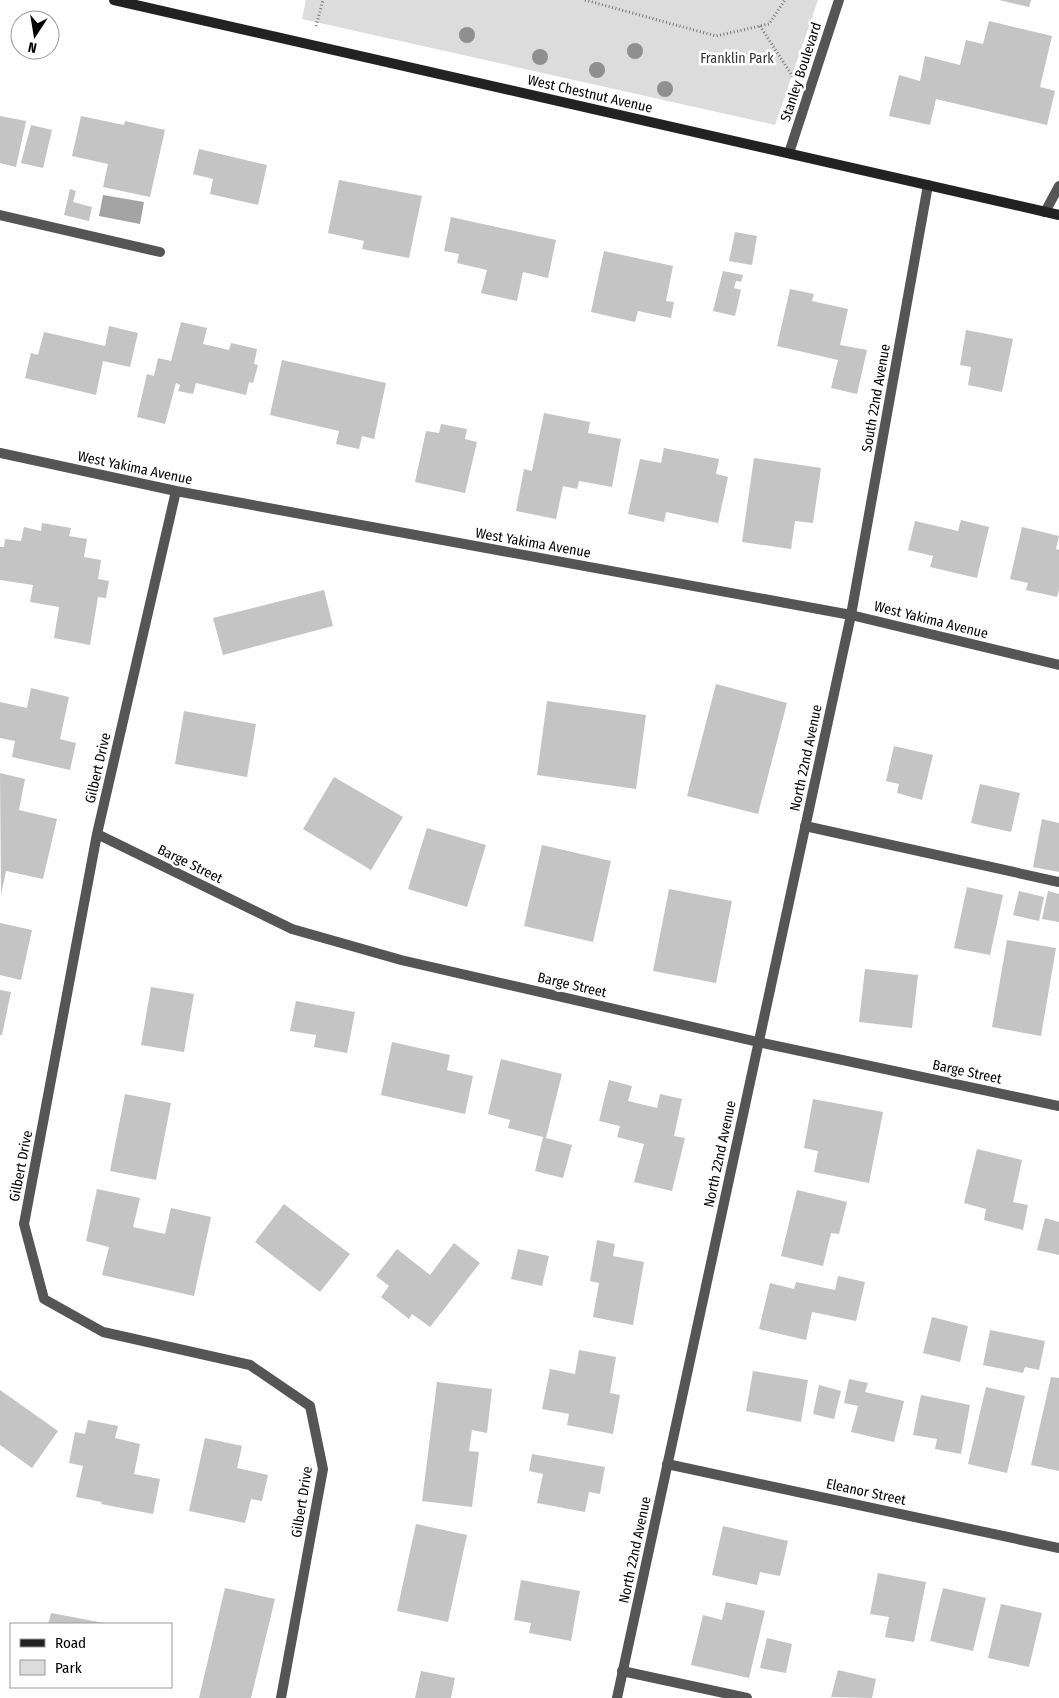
<svg xmlns="http://www.w3.org/2000/svg" width="1059" height="1698" font-family="'Fira Sans Condensed',sans-serif">
<rect width="100%" height="100%" fill="#fff"/>
<path fill="#dcdcdc" d="M 306,0 L 818,0 L 775,125 L 302,19 Z"/>
<path fill="#a3a3a3" d="M 103,195 L 144,202 L 140,224 L 99,216 Z"/>
<path fill="#c4c4c4" d="M 999,0 L 1031,0 L 1029,7 Z
M 989,21 L 1052,36 L 1040,87 L 1055,91 L 1047,125 L 936,99 L 930,125 L 889,116 L 899,75 L 920,81 L 925,56 L 960,65 L 966,40 L 983,44 Z
M 0,116 L 26,121 L 16,167 L 0,163 Z
M 81,116 L 124,125 L 125,121 L 165,130 L 150,197 L 103,187 L 108,164 L 72,156 Z
M 31,125 L 52,130 L 43,168 L 21,163 Z
M 199,149 L 267,165 L 258,205 L 210,194 L 213,179 L 193,174 Z
M 339,180 L 422,196 L 409,258 L 362,249 L 364,241 L 328,233 Z
M 70,189 L 76,191 L 73,202 L 92,207 L 89,221 L 64,215 Z
M 451,217 L 556,240 L 548,278 L 523,272 L 517,301 L 481,293 L 487,270 L 457,263 L 459,254 L 444,251 Z
M 735,232 L 757,236 L 752,265 L 729,261 Z
M 604,251 L 673,266 L 666,301 L 674,302 L 671,318 L 638,311 L 635,322 L 591,312 Z
M 723,271 L 743,275 L 741,282 L 736,281 L 734,288 L 741,290 L 735,316 L 713,311 Z
M 790,289 L 814,294 L 812,301 L 848,309 L 840,345 L 867,350 L 857,394 L 831,388 L 838,360 L 777,346 Z
M 181,322 L 207,328 L 203,344 L 229,350 L 231,343 L 257,349 L 254,364 L 258,365 L 253,383 L 249,382 L 246,395 L 196,383 L 193,394 L 178,391 L 180,385 L 176,383 L 165,424 L 137,417 L 147,374 L 154,376 L 158,358 L 171,361 Z
M 109,326 L 138,333 L 130,367 L 103,361 L 96,395 L 25,378 L 31,353 L 38,355 L 44,332 L 105,346 Z
M 966,330 L 1013,339 L 1002,392 L 968,385 L 971,367 L 960,365 Z
M 282,360 L 386,383 L 374,439 L 362,436 L 359,449 L 336,444 L 339,431 L 270,415 Z
M 544,413 L 590,422 L 588,433 L 621,439 L 612,487 L 579,481 L 577,489 L 563,486 L 556,519 L 516,511 L 524,469 L 532,471 Z
M 441,424 L 467,429 L 465,439 L 477,442 L 465,493 L 415,482 L 426,431 L 439,433 Z
M 664,448 L 719,459 L 716,474 L 728,477 L 718,523 L 666,512 L 664,522 L 628,514 L 640,459 L 661,463 Z
M 754,458 L 821,468 L 813,523 L 795,521 L 791,549 L 742,542 Z
M 961,520 L 989,527 L 977,578 L 930,567 L 933,556 L 908,550 L 915,521 L 958,531 Z
M 42,523 L 71,528 L 69,536 L 87,539 L 84,557 L 101,560 L 98,579 L 109,581 L 106,598 L 98,597 L 90,645 L 54,638 L 59,607 L 30,602 L 33,585 L 0,580 L 0,547 L 4,547 L 5,539 L 21,541 L 24,527 L 41,531 Z
M 1022,527 L 1059,536 L 1056,549 L 1059,550 L 1059,589 L 1057,597 L 1026,590 L 1028,583 L 1010,579 Z
M 324,590 L 333,626 L 223,655 L 213,618 Z
M 716,684 L 787,703 L 758,814 L 687,796 Z
M 31,688 L 69,697 L 60,739 L 76,743 L 70,770 L 12,757 L 15,741 L 0,738 L 0,702 L 27,708 Z
M 547,701 L 646,715 L 636,789 L 537,775 Z
M 184,711 L 256,724 L 247,777 L 175,764 Z
M 894,746 L 933,755 L 922,800 L 897,793 L 899,784 L 886,781 Z
M 0,773 L 25,779 L 19,810 L 57,819 L 43,879 L 6,871 L 1,895 Z
M 334,777 L 403,817 L 371,870 L 303,829 Z
M 980,784 L 1020,793 L 1011,832 L 971,823 Z
M 1042,819 L 1059,823 L 1059,872 L 1033,867 Z
M 427,828 L 486,845 L 467,907 L 408,889 Z
M 542,845 L 611,861 L 593,942 L 524,926 Z
M 967,887 L 1003,895 L 990,955 L 954,948 Z
M 669,889 L 732,901 L 716,983 L 653,971 Z
M 1019,891 L 1044,897 L 1039,921 L 1013,915 Z
M 1048,891 L 1059,894 L 1059,922 L 1042,919 Z
M 0,923 L 32,930 L 21,980 L 0,975 Z
M 1007,940 L 1056,948 L 1041,1036 L 992,1027 Z
M 865,969 L 918,975 L 912,1028 L 859,1022 Z
M 151,987 L 194,994 L 184,1052 L 141,1045 Z
M 0,990 L 11,992 L 2,1035 L 0,1035 Z
M 296,1001 L 355,1012 L 347,1053 L 314,1047 L 316,1035 L 290,1031 Z
M 392,1042 L 450,1055 L 447,1070 L 473,1076 L 465,1114 L 381,1095 Z
M 501,1059 L 562,1074 L 546,1138 L 572,1145 L 563,1178 L 535,1171 L 543,1137 L 508,1128 L 510,1120 L 488,1114 Z
M 609,1080 L 632,1086 L 628,1101 L 657,1108 L 660,1094 L 682,1099 L 674,1136 L 685,1138 L 672,1191 L 634,1182 L 644,1144 L 617,1137 L 620,1126 L 599,1121 Z
M 125,1094 L 171,1103 L 156,1180 L 110,1171 Z
M 813,1099 L 883,1112 L 869,1183 L 814,1172 L 818,1151 L 804,1148 Z
M 977,1149 L 1022,1160 L 1013,1202 L 1028,1205 L 1023,1230 L 984,1220 L 986,1209 L 964,1203 Z
M 97,1189 L 140,1198 L 133,1227 L 165,1234 L 171,1208 L 211,1217 L 194,1296 L 102,1275 L 109,1247 L 86,1241 Z
M 797,1190 L 847,1202 L 839,1234 L 831,1233 L 823,1266 L 781,1256 Z
M 284,1204 L 350,1254 L 320,1292 L 255,1242 Z
M 1045,1218 L 1059,1222 L 1059,1255 L 1037,1250 Z
M 597,1240 L 615,1244 L 613,1256 L 644,1262 L 633,1325 L 593,1317 L 599,1283 L 590,1281 Z
M 454,1243 L 480,1263 L 430,1327 L 412,1314 L 409,1319 L 381,1297 L 389,1286 L 376,1276 L 397,1249 L 430,1275 Z
M 518,1249 L 549,1256 L 542,1286 L 511,1279 Z
M 838,1276 L 865,1282 L 856,1321 L 812,1312 L 806,1340 L 759,1329 L 770,1283 L 794,1289 L 796,1282 L 835,1290 Z
M 932,1317 L 968,1326 L 960,1362 L 923,1353 Z
M 990,1330 L 1045,1341 L 1039,1370 L 1025,1367 L 1023,1373 L 983,1365 Z
M 579,1350 L 616,1357 L 610,1393 L 620,1395 L 613,1434 L 567,1425 L 569,1414 L 542,1409 L 550,1369 L 575,1374 Z
M 753,1371 L 808,1380 L 801,1422 L 746,1411 Z
M 1051,1377 L 1059,1378 L 1059,1471 L 1031,1465 Z
M 849,1379 L 868,1383 L 865,1392 L 904,1401 L 894,1442 L 851,1432 L 858,1406 L 844,1403 Z
M 437,1382 L 492,1389 L 487,1433 L 472,1430 L 469,1451 L 479,1452 L 472,1507 L 422,1501 Z
M 819,1385 L 841,1391 L 834,1419 L 813,1414 Z
M 986,1387 L 1025,1396 L 1007,1473 L 968,1464 Z
M 0,1390 L 58,1431 L 32,1468 L 0,1445 Z
M 921,1395 L 970,1405 L 961,1454 L 935,1449 L 937,1439 L 913,1435 Z
M 88,1420 L 118,1426 L 115,1438 L 140,1444 L 134,1474 L 160,1479 L 153,1514 L 101,1504 L 102,1502 L 76,1497 L 83,1466 L 69,1463 L 75,1432 L 85,1434 Z
M 205,1438 L 242,1446 L 237,1468 L 268,1475 L 262,1501 L 251,1499 L 245,1523 L 189,1511 Z
M 532,1454 L 605,1467 L 600,1494 L 589,1492 L 585,1512 L 537,1503 L 543,1474 L 529,1471 Z
M 416,1524 L 467,1535 L 448,1622 L 397,1611 Z
M 723,1526 L 788,1541 L 780,1576 L 760,1572 L 757,1585 L 712,1575 Z
M 878,1573 L 926,1582 L 914,1642 L 885,1637 L 889,1617 L 870,1614 Z
M 521,1580 L 580,1591 L 571,1641 L 529,1633 L 531,1623 L 514,1620 Z
M 225,1588 L 275,1599 L 251,1698 L 199,1698 Z
M 943,1588 L 986,1598 L 973,1651 L 930,1641 Z
M 726,1602 L 765,1611 L 749,1678 L 691,1665 L 703,1615 L 722,1620 Z
M 1001,1604 L 1042,1613 L 1029,1667 L 988,1658 Z
M 51,1613 L 104,1623 L 103,1624 L 48,1624 Z
M 767,1638 L 792,1644 L 786,1673 L 760,1668 Z
M 838,1670 L 876,1679 L 872,1698 L 831,1697 Z
M 421,1671 L 455,1678 L 451,1698 L 415,1698 Z"/>
<g fill="none" stroke-linecap="round" stroke-linejoin="round">
<path stroke="#777" stroke-width="3" stroke-dasharray="1 2.5" stroke-linecap="butt" d="M 585,0 L 716,36 L 769,24 L 785,0
M 316,26 L 323,0
M 760,26 L 793,77"/>
<path stroke="#555" stroke-width="10" d="M 0,215 L 160,252
M 805,826 L 1059,882
M 622,1671 L 747,1698"/>
<path stroke="#555" stroke-width="10" d="M 789,153 L 839,0
M 1045,212 L 1059,186
M 0,453 L 176,491 L 851,615 L 1059,665
M 176,491 L 97,834 L 24,1224 L 44,1299 L 103,1332 L 250,1365 L 310,1406 L 323,1469 L 281,1698
M 97,834 L 292,929 L 401,960 L 758,1042 L 1059,1106
M 667,1464 L 1059,1548
M 617,1698 L 851,615 L 928,185"/>
<path stroke="#222" stroke-width="10" d="M 114,0 L 1059,215"/>
</g>
<g fill="#8f8f8f">
<circle cx="467" cy="35" r="8"/>
<circle cx="635" cy="51" r="8"/>
<circle cx="540" cy="57" r="8"/>
<circle cx="597" cy="70" r="8"/>
<circle cx="665" cy="89" r="8"/>
</g>
<g text-anchor="middle" dominant-baseline="central" stroke-width="5" stroke-linejoin="round" paint-order="stroke">
<g font-size="14" fill="#333" stroke="#fff">
<text x="737" y="58">Franklin Park</text>
</g>
<g font-size="14" fill="#000" stroke="#fff">
<text transform="translate(801 72) rotate(-72)">Stanley Boulevard</text>
<text transform="translate(590 94) rotate(13)">West Chestnut Avenue</text>
<text transform="translate(876 398) rotate(-80)">South 22nd Avenue</text>
<text transform="translate(135 468) rotate(12)">West Yakima Avenue</text>
<text transform="translate(533 543) rotate(10)">West Yakima Avenue</text>
<text transform="translate(931 620) rotate(14)">West Yakima Avenue</text>
<text transform="translate(806 758) rotate(-78)">North 22nd Avenue</text>
<text transform="translate(98 768) rotate(-77)">Gilbert Drive</text>
<text transform="translate(190 864) rotate(26)">Barge Street</text>
<text transform="translate(572 985) rotate(13)">Barge Street</text>
<text transform="translate(967 1072) rotate(12)">Barge Street</text>
<text transform="translate(720 1154) rotate(-78)">North 22nd Avenue</text>
<text transform="translate(21 1166) rotate(-79)">Gilbert Drive</text>
<text transform="translate(866 1492) rotate(12)">Eleanor Street</text>
<text transform="translate(302 1502) rotate(-81)">Gilbert Drive</text>
<text transform="translate(635 1550) rotate(-78)">North 22nd Avenue</text>
</g>
</g>
<rect x="10" y="1623" width="162" height="65" fill="#ffffff" stroke="#999999"/>
<rect x="20" y="1639" width="25" height="8" fill="#222222" stroke="#999999"/>
<text x="55" y="1648" font-size="15" fill="#000000">Road</text>
<rect x="20" y="1660" width="25" height="15" fill="#dcdcdc" stroke="#999999"/>
<text x="55" y="1673" font-size="15" fill="#000000">Park</text>
<g transform="translate(35 35) rotate(192)"><circle r="24" fill="#ffffff" stroke="#999999"/>
<path d="M0-4L9 19L0 12L-9 19Z" fill="#000000"/>
<text y="-8" font-size="14" font-weight="bold" text-anchor="middle" fill="#000000">N</text>
</g>
</svg>
